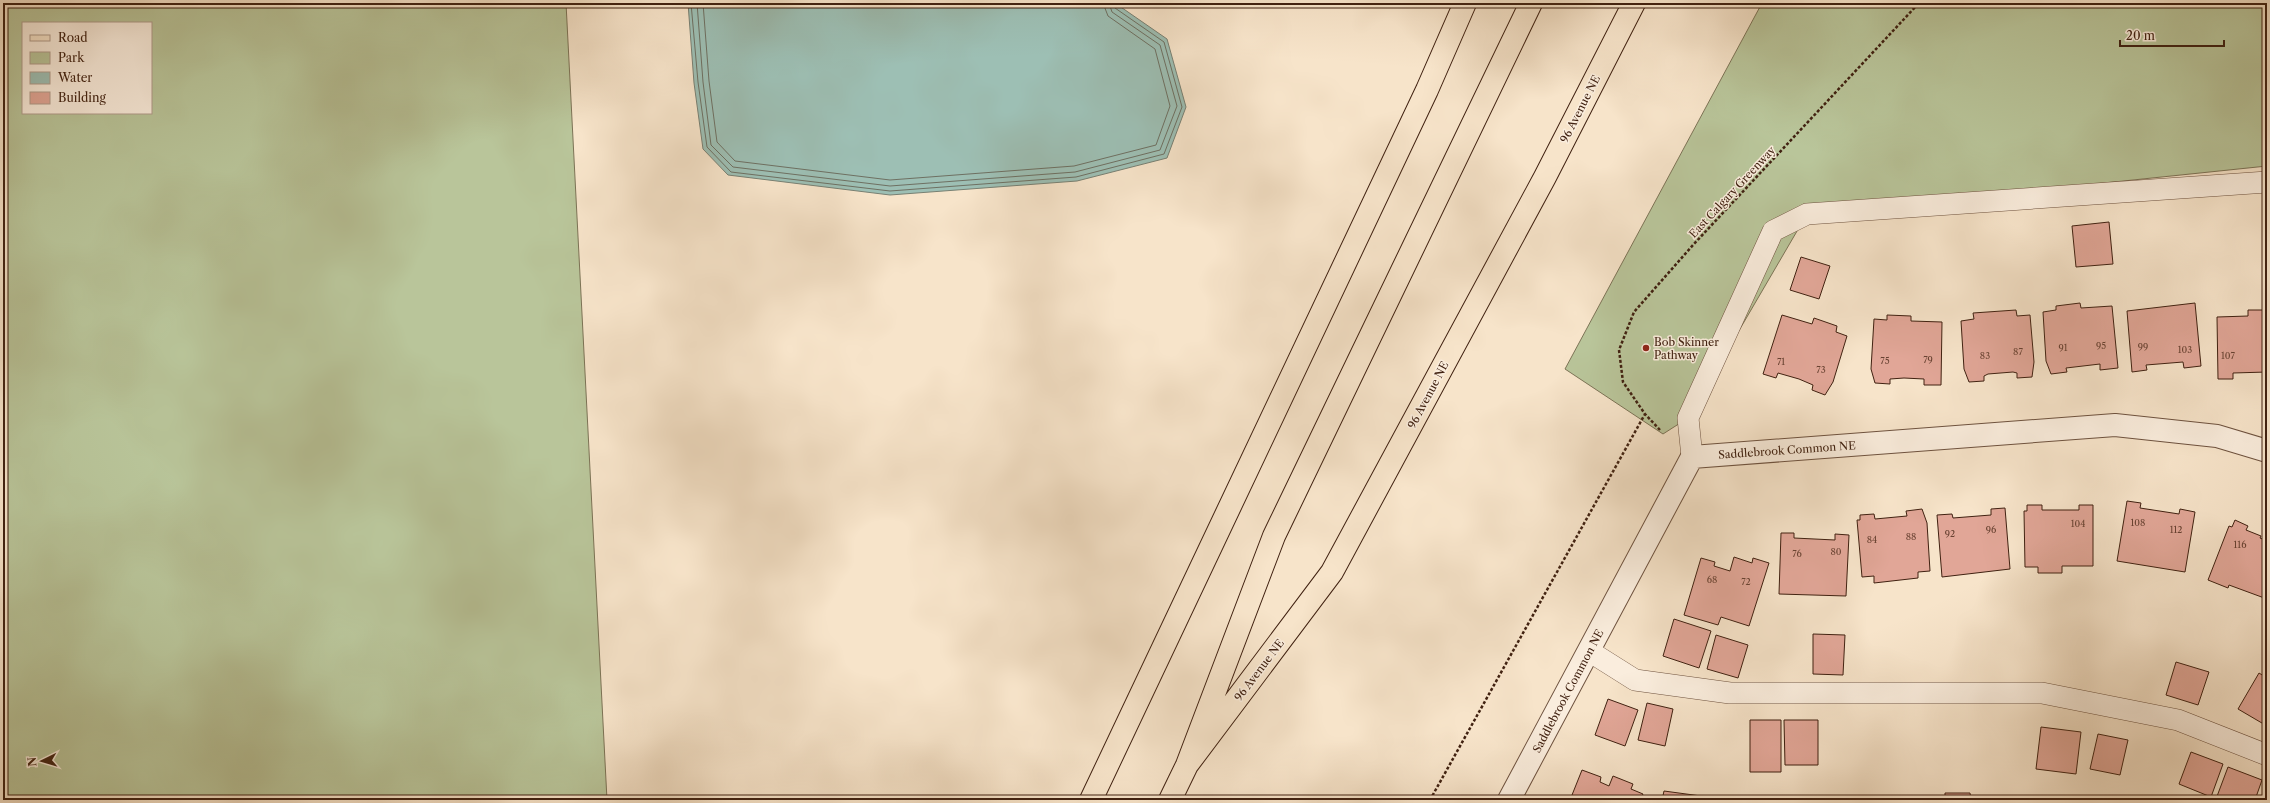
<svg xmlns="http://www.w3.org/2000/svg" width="2270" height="803" font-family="'Libre Caslon Text',serif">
<rect width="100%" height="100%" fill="#f7e4ca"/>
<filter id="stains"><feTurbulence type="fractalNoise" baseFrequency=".005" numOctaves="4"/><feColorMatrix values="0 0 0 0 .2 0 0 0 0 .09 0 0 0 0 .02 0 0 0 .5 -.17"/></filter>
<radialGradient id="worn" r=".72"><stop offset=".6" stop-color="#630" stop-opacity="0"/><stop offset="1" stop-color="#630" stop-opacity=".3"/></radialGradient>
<path fill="#b9c59a" stroke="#7c7356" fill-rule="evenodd" d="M 3,3 L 566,3 L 607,800 L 3,800 ZM 23,23 L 151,23 L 151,113 L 23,113 Z
M 1762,3 L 2267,3 L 2267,166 L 1807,214 L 1688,418 L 1663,434 L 1565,369 Z"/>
<path fill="#9dbfb4" stroke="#788073" d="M 688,3 L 1115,3 L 1167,39 L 1186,107 L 1167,158 L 1077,181 L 890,195 L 728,175 L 703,149 L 694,83 Z"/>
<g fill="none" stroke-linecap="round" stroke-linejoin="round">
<path stroke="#6e7062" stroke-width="1" d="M 691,3 L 698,82 L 707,147 L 731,172 L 890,191 L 1076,177 L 1164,154 L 1182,107 L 1164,42 L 1115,8 L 1114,3
M 697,3 L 703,82 L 711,145 L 733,167 L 890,186 L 1075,172 L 1160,150 L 1177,106 L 1160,45 L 1112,12 L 1109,3
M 703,3 L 709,81 L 717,142 L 735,161 L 890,180 L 1074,166 L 1156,145 L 1170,106 L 1155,49 L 1108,16 L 1103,3"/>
</g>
<path fill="#e1a697" stroke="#402111" d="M 2109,222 L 2113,264 L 2076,267 L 2072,226 Z
M 1801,257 L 1830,266 L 1819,299 L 1790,290 Z
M 2080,303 L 2081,308 L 2112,306 L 2118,368 L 2100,370 L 2100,364 L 2066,368 L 2067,372 L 2051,374 L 2046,361 L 2043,312 L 2056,310 L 2056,306 Z
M 2195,303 L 2201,366 L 2184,368 L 2183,362 L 2146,365 L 2147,370 L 2132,372 L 2127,311 Z
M 2016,310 L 2017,316 L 2030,315 L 2034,362 L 2032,377 L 2017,378 L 2017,373 L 2013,372 L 1988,374 L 1984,376 L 1984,381 L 1969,382 L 1964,369 L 1961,321 L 1974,319 L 1973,313 Z
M 2248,310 L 2267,310 L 2267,372 L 2233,373 L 2233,379 L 2218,379 L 2217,317 L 2248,316 Z
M 1782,315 L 1812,324 L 1814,318 L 1837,326 L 1836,332 L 1847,336 L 1833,382 L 1825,395 L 1812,390 L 1813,385 L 1799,379 L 1778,373 L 1776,378 L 1763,374 Z
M 1887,315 L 1911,316 L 1911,321 L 1942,322 L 1941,385 L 1924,385 L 1924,379 L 1904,378 L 1890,379 L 1890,384 L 1875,383 L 1871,369 L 1874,319 L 1887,320 Z
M 2127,501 L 2141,503 L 2140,508 L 2179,514 L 2180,509 L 2195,512 L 2185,572 L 2117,561 Z
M 2027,505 L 2042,505 L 2042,510 L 2079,510 L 2079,505 L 2093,505 L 2093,566 L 2062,566 L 2062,573 L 2038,573 L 2038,567 L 2025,567 L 2024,511 L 2027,511 Z
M 2005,508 L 2010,569 L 1942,577 L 1937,515 L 1952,514 L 1953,518 L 1991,515 L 1991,509 Z
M 1922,509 L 1927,523 L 1930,571 L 1918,572 L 1918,578 L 1874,583 L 1874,576 L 1862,577 L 1857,520 L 1860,520 L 1860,515 L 1874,514 L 1875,519 L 1907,516 L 1906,511 Z
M 2235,520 L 2248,526 L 2246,530 L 2261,536 L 2260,538 L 2267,541 L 2267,599 L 2229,585 L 2228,588 L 2208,580 L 2229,526 L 2232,527 Z
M 1781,533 L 1794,533 L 1794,538 L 1835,540 L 1835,534 L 1849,535 L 1846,596 L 1779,594 Z
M 1734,557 L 1752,563 L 1753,558 L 1769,563 L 1749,626 L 1721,617 L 1718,625 L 1684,615 L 1701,558 L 1715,562 L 1714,566 L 1730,571 Z
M 1674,619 L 1711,631 L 1699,668 L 1663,656 Z
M 1813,634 L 1845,635 L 1843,675 L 1813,674 Z
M 1716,635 L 1748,645 L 1738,678 L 1707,669 Z
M 2176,662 L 2209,672 L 2198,705 L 2166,695 Z
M 2259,673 L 2267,678 L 2267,726 L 2238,709 Z
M 1608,699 L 1638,710 L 1625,746 L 1595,735 Z
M 1647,703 L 1673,709 L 1665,746 L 1638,740 Z
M 1750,720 L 1781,720 L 1781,772 L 1750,772 Z
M 1784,720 L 1818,720 L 1818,765 L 1785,765 Z
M 2041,727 L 2081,732 L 2076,774 L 2036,769 Z
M 2098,734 L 2128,740 L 2120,775 L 2090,769 Z
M 2191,752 L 2223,764 L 2211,797 L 2179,784 Z
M 2228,767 L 2262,780 L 2255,800 L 2216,799 Z
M 1582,770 L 1601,777 L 1600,782 L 1609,786 L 1613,776 L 1633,784 L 1631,789 L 1643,794 L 1640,800 L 1570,800 Z
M 1664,791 L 1701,796 L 1716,800 L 1662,800 Z
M 1945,793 L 1970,793 L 1971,800 L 1974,800 L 1913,800 L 1945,799 Z
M 1900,798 L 1900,800 L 1858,800 Z"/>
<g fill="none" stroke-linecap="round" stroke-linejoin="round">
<g stroke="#6e523f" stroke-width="22">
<path id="service" d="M 1692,457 L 1688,418 L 1773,231 L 1807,214 L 2267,182
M 1589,651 L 1635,680 L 1730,693 L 2042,693 L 2178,720 L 2267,755"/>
</g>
<g stroke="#6e523f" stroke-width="24">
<path id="minor" d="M 1509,800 L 1692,457 L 2115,425 L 2217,436 L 2267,451"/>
</g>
<g stroke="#402111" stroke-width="24">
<path id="primary" d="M 1187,765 L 1332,572 L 1545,177 L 1634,3
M 1170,800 L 1187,765 L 1274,536 L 1531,3"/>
</g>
<g stroke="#402111" stroke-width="24">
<path id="motorway" d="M 1091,800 L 1427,90 L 1465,3"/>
</g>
<path stroke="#402111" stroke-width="2.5" stroke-dasharray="3 2" stroke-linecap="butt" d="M 1660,430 L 1645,414 L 1623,382 L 1619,350 L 1634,312 L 1693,245 L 1919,3
M 1430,800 L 1645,414"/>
<use href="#service" stroke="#faeddd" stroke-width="21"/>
<use href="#minor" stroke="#faeddd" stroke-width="22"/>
<use href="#primary" stroke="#f7e4ca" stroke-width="22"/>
<use href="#motorway" stroke="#f7e4ca" stroke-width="22"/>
</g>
<circle fill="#8f2418" stroke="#faeddd" stroke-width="1.5" cx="1646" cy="348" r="4"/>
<g text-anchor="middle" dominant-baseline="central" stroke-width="3" stroke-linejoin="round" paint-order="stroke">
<g font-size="9" fill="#684232">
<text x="2101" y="345">95</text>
<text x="2143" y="346">99</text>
<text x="2063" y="347">91</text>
<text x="2185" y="349">103</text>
<text x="2018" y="351">87</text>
<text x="1985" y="355">83</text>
<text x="2228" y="355">107</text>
<text x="1928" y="359">79</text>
<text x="1885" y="360">75</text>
<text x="1781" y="361">71</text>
<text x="1821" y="369">73</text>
<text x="2138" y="522">108</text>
<text x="2078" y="523">104</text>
<text x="1991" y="529">96</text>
<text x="2176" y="529">112</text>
<text x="1950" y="533">92</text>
<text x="1911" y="536">88</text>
<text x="1872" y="539">84</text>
<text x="2240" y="544">116</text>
<text x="1836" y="551">80</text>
<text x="1797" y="553">76</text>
<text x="1712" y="579">68</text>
<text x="1746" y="581">72</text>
</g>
<g font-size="11" fill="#402111" stroke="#faeddd">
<text transform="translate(1580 109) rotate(-63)">96 Avenue NE</text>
<text transform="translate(1732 192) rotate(-47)">East Calgary Greenway</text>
<text transform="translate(1428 395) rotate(-62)">96 Avenue NE</text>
<text transform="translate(1787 450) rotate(-4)">Saddlebrook Common NE</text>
<text transform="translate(1259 670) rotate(-53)">96 Avenue NE</text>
<text transform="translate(1568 691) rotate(-62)">Saddlebrook Common NE</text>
</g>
<g font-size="11" fill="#402111" stroke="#faeddd" text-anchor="start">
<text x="1654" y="342">Bob Skinner<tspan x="1654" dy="13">Pathway</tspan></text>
</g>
</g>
<rect width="2270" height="803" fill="none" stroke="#f7e4ca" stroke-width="16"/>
<rect x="4" y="4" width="2262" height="795" fill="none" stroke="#402111" stroke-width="2"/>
<rect x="8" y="8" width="2254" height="787" fill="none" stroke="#402111"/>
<rect x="22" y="22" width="130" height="92" fill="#faeddd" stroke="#b09b8b"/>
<rect x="30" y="35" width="20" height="6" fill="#f7e4ca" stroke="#b09b8b"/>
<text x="58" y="42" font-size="12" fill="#402111">Road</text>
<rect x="30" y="52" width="20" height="12" fill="#b9c59a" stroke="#b09b8b"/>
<text x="58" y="62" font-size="12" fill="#402111">Park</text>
<rect x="30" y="72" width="20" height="12" fill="#9dbfb4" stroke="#b09b8b"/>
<text x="58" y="82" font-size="12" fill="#402111">Water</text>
<rect x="30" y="92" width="20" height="12" fill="#e1a697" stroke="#b09b8b"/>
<text x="58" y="102" font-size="12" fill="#402111">Building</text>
<g transform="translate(42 761) rotate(265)" stroke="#faeddd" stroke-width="3" paint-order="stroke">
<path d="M0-3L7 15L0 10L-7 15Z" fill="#402111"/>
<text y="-6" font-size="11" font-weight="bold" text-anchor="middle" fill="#402111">N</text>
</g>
<path d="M2120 40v6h104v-6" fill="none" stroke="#402111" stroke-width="2"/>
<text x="2126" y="40" font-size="12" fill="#402111" stroke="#faeddd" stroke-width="3" paint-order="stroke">20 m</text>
<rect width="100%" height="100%" filter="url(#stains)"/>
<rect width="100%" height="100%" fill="url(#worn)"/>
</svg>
